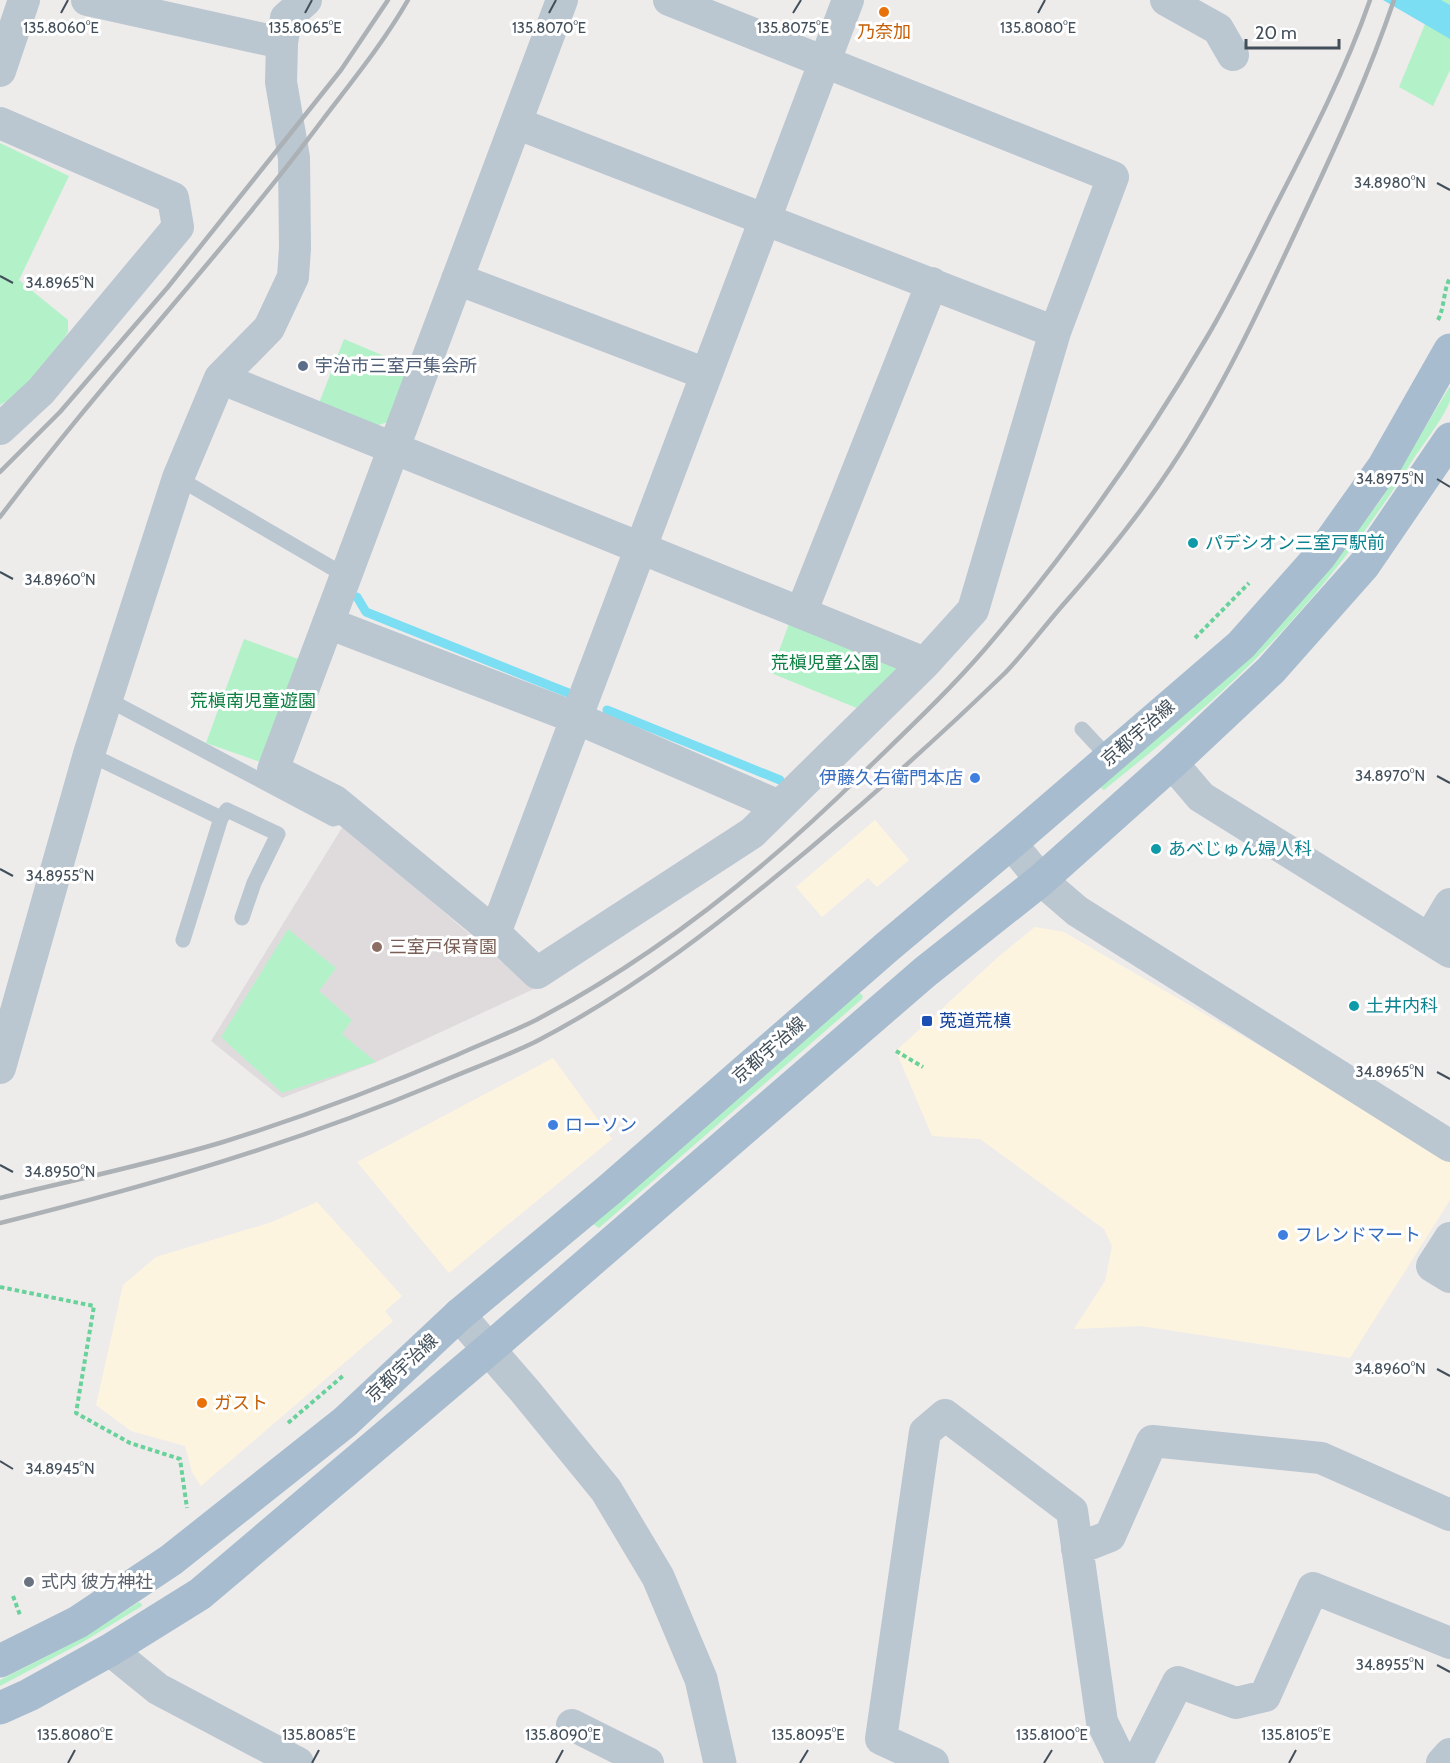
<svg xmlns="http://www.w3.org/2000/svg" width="1450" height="1763" font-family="Cabin,'Noto Sans JP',sans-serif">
<rect width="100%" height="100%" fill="#eeebeb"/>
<path fill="#fdf4e0" d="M 875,820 L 909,860 L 877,887 L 868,878 L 822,917 L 796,887 Z
M 1035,927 L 1064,932 L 1450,1157 L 1450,1200 L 1350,1358 L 1141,1326 L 1074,1329 L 1105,1281 L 1112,1246 L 1104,1229 L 980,1139 L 932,1136 L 896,1051 L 997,958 Z
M 553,1058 L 612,1139 L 449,1273 L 357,1162 Z
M 317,1202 L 402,1296 L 385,1311 L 393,1321 L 201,1486 L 192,1472 L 185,1446 L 131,1431 L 96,1405 L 123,1285 L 156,1257 L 272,1222 Z"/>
<path fill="#dfdbdd" d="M 343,826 L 534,989 L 376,1062 L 282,1098 L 211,1041 Z"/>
<path fill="#b3f2c9" d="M 1435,0 L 1450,0 L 1450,70 L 1433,106 L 1399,87 Z
M 0,143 L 69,176 L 19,280 L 68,320 L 68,332 L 35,385 L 0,405 Z
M 344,339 L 410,367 L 388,422 L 372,427 L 319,403 Z
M 1450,386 C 1450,390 1450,396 1450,400 C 1447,413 1423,445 1414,458 C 1363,539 1303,615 1233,681 C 1192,720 1148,754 1104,790 L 1102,789 L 1100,786 L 1328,570 L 1382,498 Z
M 791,618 L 905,665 L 864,711 L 771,673 Z
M 244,639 L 301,660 L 263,763 L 206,743 Z
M 288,929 L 336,968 L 319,991 L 352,1020 L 342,1034 L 376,1062 L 282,1093 L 221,1037 Z
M 859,992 L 863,996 L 862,999 L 599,1228 L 593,1224 Z
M 139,1602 L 142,1604 L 142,1606 L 83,1642 L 0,1686 L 0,1680 L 80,1639 Z"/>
<path fill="#7cdef3" d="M 1383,0 L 1441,0 L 1450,5 L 1450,39 Z"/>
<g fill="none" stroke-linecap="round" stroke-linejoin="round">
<path stroke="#7cdef3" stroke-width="9" d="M 357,597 L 366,612 L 571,694
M 607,710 L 780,780"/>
<path stroke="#69d29b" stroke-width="4" stroke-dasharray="4.5 3" stroke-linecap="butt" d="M 1438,320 C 1445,306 1443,291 1450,278
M 1195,638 L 1249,583
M 896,1051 L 923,1067
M 0,1287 L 94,1306 L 76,1413 L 130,1443 L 180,1459 L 187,1508
M 288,1423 L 344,1375
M 13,1596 L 20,1615"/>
<path stroke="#bac6d0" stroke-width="15" d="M 178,478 L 346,576
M 107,699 L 333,819 L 349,815
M 1082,729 L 1109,758
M 89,754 L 221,818 L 227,810 L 278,834 L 254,883 L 242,918
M 183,940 L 221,818"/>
<path stroke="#bac6d0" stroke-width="32" d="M 87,0 L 282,43
M 562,0 L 273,770 L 335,801 L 495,933 L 537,973 L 752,833 L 925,663 L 973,610 L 1055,332 L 1113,177 L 669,0
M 1166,0 L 1218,29 L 1233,55
M 0,71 L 24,0
M 0,123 L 173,198 L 178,227 L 41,391 L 0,429
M 516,123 L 1055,332
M 457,279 L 706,374
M 220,378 L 925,663
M 801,613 L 932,283
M 328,623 L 576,718 L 779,806
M 1172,763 L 1201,797 L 1450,952
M 1011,843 L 1041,880 L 1077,911 L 1450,1146
M 495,933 L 848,0
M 1429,939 L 1450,904
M 0,1068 L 89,754 L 178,478 L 220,378 L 269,328 L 293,277 L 295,248 L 294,158 L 281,82 L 282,43 L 286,18 L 306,0
M 1450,1238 L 1432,1266 L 1450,1277
M 1077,1549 L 1110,1536 L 1152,1441 L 1321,1458 L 1450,1515
M 110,1650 L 158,1689 L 298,1763
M 572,1725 L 648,1763
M 933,1763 L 881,1739 L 925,1432 L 945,1415 L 1072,1511 L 1102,1722 L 1122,1763
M 1137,1763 L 1178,1682 L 1236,1703 L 1265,1696 L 1313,1588 L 1450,1643
M 1442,1763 L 1450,1754"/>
<path stroke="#bac6d0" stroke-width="33" d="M 459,1315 L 525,1391 L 606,1490 L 658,1577 L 701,1679 L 720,1763"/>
<path stroke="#a7bcce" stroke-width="33" d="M 0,1661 L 78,1622 L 171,1560 L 345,1422 L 459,1315 L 609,1190 L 887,947 L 1011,843 L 1241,645 L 1320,556 L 1384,466 L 1450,350
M 0,1708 L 29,1695 L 110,1650 L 200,1594 L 489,1349 L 925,972 L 1041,880 L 1172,763 L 1271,670 L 1364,565 L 1450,439"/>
<path stroke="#acb1b6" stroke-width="4.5" d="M 0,472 L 60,412 L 168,287 L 341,70 L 388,0
M 0,517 C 103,380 221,256 324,118 C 353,80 384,42 408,0
M 0,1198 C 74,1180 150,1164 223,1142 C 303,1117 380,1088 457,1055 C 483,1043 510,1033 536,1020 C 657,956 767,868 864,772 C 905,732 947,693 985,649 C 1068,552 1143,446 1207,337 C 1232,295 1252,252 1274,209 C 1309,141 1345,72 1370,0
M 0,1223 C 149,1186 296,1143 438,1083 C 470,1069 505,1057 537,1041 C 635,990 723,921 808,850 C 876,793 942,734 1005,673 C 1025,652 1043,628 1062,606 C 1101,562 1138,517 1171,467 C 1223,389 1263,302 1303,216 C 1336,146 1369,74 1394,0"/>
</g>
<path fill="none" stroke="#424f5a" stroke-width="2" d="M 61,13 L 68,0M 305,13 L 312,0M 549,13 L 556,0M 793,13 L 801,0M 1038,13 L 1045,0M 1437,183 L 1450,190M 0,276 L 13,283M 1437,479 L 1450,487M 0,572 L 13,579M 1437,776 L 1450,783M 0,869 L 13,876M 1437,1072 L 1450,1079M 0,1165 L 13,1172M 1437,1369 L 1450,1376M 0,1461 L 13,1469M 1437,1665 L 1450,1672M 68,1763 L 75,1750M 312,1763 L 319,1750M 556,1763 L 563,1750M 800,1763 L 808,1750M 1044,1763 L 1052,1750M 1289,1763 L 1296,1750"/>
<g fill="#e8710a" stroke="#fff" stroke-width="2">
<circle cx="884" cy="12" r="6"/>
<circle cx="202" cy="1403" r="6"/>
</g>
<circle fill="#5c6f8a" stroke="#fff" stroke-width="2" cx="303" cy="366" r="6"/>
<g fill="#0f9aa8" stroke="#fff" stroke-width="2">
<circle cx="1193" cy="543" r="6"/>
<circle cx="1156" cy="849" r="6"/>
<circle cx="1354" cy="1006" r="6"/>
</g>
<g fill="#3f7fe0" stroke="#fff" stroke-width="2">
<circle cx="975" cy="778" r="6"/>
<circle cx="553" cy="1125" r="6"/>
<circle cx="1283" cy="1235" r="6"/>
</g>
<circle fill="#8d6e63" stroke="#fff" stroke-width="2" cx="377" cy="947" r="6"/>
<rect fill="#1a4fb4" stroke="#fff" stroke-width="2" x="921" y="1015" width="12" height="12" rx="3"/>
<circle fill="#6b7280" stroke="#fff" stroke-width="2" cx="29" cy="1582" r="6"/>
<g text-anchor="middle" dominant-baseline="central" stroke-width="6" stroke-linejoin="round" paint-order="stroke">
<g font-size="18" fill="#c56008" stroke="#fff">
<text x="884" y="32">乃奈加</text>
<text x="214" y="1403" text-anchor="start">ガスト</text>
</g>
<g font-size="18" fill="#4e5e75" stroke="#fff" text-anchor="start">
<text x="315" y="366">宇治市三室戸集会所</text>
</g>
<g font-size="18" fill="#0d838f" stroke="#fff" text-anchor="start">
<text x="1205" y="543">パデシオン三室戸駅前</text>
<text x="1168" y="849">あべじゅん婦人科</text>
<text x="1366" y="1006">土井内科</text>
</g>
<g font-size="18" fill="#0e8043" stroke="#fff">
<text x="825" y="663">荒槇児童公園</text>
<text x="253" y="701">荒槇南児童遊園</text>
</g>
<g font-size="18" fill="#424f5a" stroke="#fff">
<text transform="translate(1138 733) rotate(-41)">京都宇治線</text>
<text transform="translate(769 1050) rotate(-41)">京都宇治線</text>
<text transform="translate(402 1368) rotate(-43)">京都宇治線</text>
</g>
<g font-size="18" fill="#366cbe" stroke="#fff" text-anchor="start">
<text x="963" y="778" text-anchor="end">伊藤久右衛門本店</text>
<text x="565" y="1125">ローソン</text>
<text x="1295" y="1235">フレンドマート</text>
</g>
<g font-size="18" fill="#785e54" stroke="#fff" text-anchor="start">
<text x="389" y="947">三室戸保育園</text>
</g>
<g font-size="18" fill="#164399" stroke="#fff" text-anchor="start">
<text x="939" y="1021">莵道荒槙</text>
</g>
<g font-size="18" fill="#5b616d" stroke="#fff" text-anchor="start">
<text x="41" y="1582">式内 彼方神社</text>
</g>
</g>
<g font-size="15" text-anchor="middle" fill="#424f5a" stroke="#fff" stroke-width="6" stroke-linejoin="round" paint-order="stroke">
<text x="61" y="33">135.8060°E</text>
<text x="305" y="33">135.8065°E</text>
<text x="549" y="33">135.8070°E</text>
<text x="793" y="33">135.8075°E</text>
<text x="1038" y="33">135.8080°E</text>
<text x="1390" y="188">34.8980°N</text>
<text x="60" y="288">34.8965°N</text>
<text x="1390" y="484">34.8975°N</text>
<text x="60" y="585">34.8960°N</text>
<text x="1390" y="781">34.8970°N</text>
<text x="60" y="881">34.8955°N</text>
<text x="1390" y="1077">34.8965°N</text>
<text x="60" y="1177">34.8950°N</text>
<text x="1390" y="1374">34.8960°N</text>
<text x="60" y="1474">34.8945°N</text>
<text x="1390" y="1670">34.8955°N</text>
<text x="75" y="1740">135.8080°E</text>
<text x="319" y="1740">135.8085°E</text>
<text x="563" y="1740">135.8090°E</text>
<text x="808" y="1740">135.8095°E</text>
<text x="1052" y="1740">135.8100°E</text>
<text x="1296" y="1740">135.8105°E</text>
</g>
<path d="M1246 39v9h93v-9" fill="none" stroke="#424f5a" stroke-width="3"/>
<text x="1255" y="39" font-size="18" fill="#424f5a" stroke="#ffffff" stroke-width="4.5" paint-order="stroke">20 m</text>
</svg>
